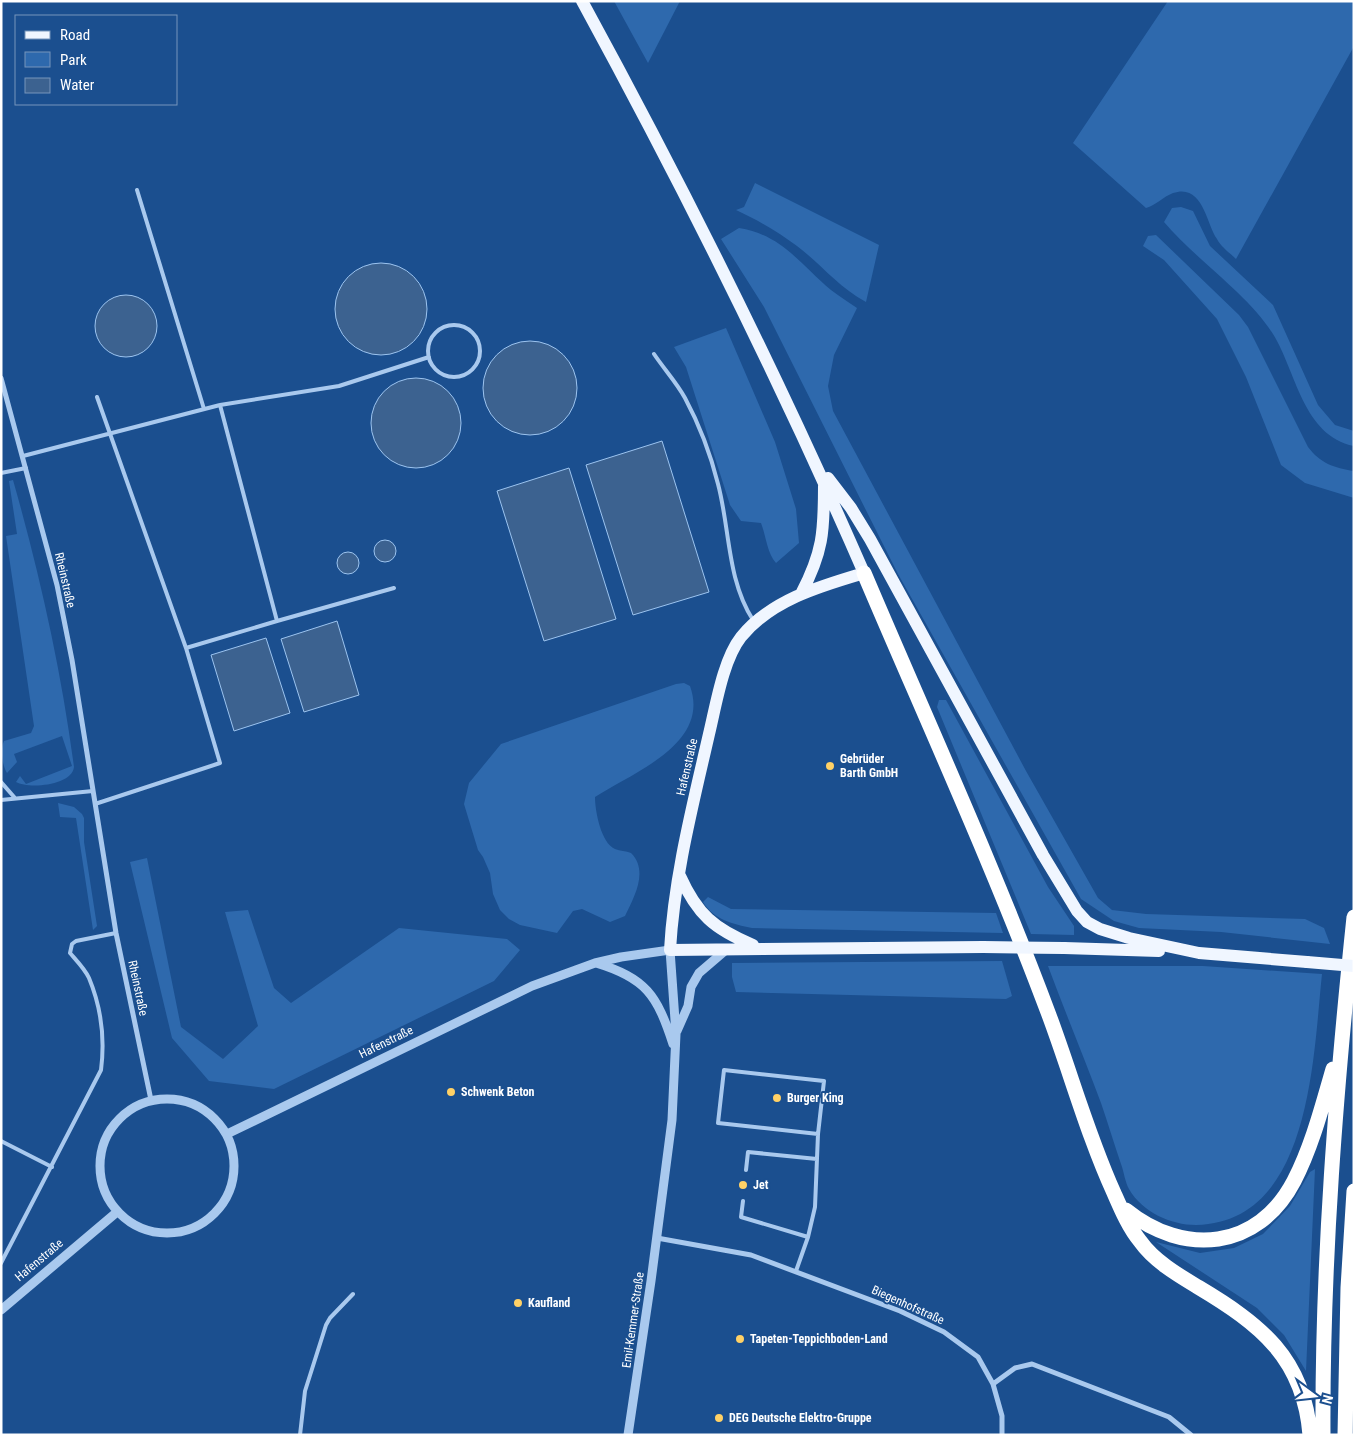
<svg xmlns="http://www.w3.org/2000/svg" width="1355" height="1436" font-family="'Roboto Condensed',sans-serif">
<rect width="100%" height="100%" fill="#1b4f8f"/>
<path fill="#2e69ad" d="M 614,1 L 680,1 L 648,63 Z
M 1168,1 L 1354,1 L 1353,48 L 1236,259 C 1230,253 1221,247 1217,239 C 1206,223 1203,183 1173,193 C 1163,197 1156,205 1146,208 L 1073,143 Z
M 755,183 L 879,245 L 866,302 C 837,286 822,265 797,246 C 778,232 758,220 736,210 L 744,207 Z
M 1181,207 L 1193,211 L 1210,246 L 1273,305 L 1318,405 L 1335,425 L 1354,431 L 1354,446 C 1303,436 1296,371 1273,334 C 1248,294 1195,259 1164,222 L 1172,208 Z
M 739,228 C 782,235 800,264 831,290 C 839,296 848,302 857,308 L 834,355 L 828,386 L 833,411 L 1026,771 L 1098,898 L 1112,910 L 1146,914 L 1305,919 L 1324,928 L 1330,944 L 1221,932 L 1139,928 L 1114,921 L 1081,899 L 898,574 L 764,307 L 721,239 Z
M 1156,235 L 1239,315 L 1248,327 L 1308,447 C 1320,463 1334,468 1354,471 L 1354,498 L 1305,483 L 1281,465 L 1246,377 L 1217,319 L 1164,260 L 1143,246 L 1148,236 Z
M 726,328 L 775,442 L 796,509 L 799,543 L 776,563 C 767,553 766,536 761,523 L 741,521 L 730,505 L 686,367 L 674,347 Z
M 13,480 C 40,575 61,669 74,767 C 72,786 28,789 16,782 L 20,776 L 26,784 L 72,766 L 62,736 L 14,754 L 17,762 L 7,773 C 2,765 0,749 4,741 L 31,733 L 34,726 L 6,536 L 17,534 L 9,481 Z
M 684,683 L 690,686 C 711,744 632,773 595,797 C 595,811 601,843 615,849 C 620,851 626,851 631,853 C 649,871 634,897 625,916 L 610,922 L 582,909 L 573,911 L 557,933 L 520,925 L 509,919 L 500,910 L 493,894 L 490,873 L 483,857 L 478,850 L 464,804 L 469,783 L 501,744 L 676,684 Z
M 939,700 L 946,700 L 1048,887 L 1074,926 L 1074,935 L 1031,934 L 937,707 Z
M 58,803 L 74,807 L 82,814 L 84,818 L 84,842 L 97,926 L 93,930 L 76,818 L 60,817 Z
M 147,858 L 181,1027 L 223,1059 L 258,1026 L 225,912 L 248,910 L 274,988 L 291,1003 L 399,928 L 507,939 L 520,950 L 494,981 L 274,1089 L 209,1081 L 172,1038 L 130,862 Z
M 708,897 L 731,909 L 996,913 L 1003,933 L 752,928 C 733,924 714,920 703,902 Z
M 1002,961 L 1012,996 L 1006,999 L 736,992 L 732,977 L 732,963 Z
M 1048,966 L 1203,966 L 1322,974 C 1313,1058 1311,1223 1196,1225 C 1171,1225 1142,1212 1129,1189 C 1125,1182 1124,1172 1121,1164 C 1114,1144 1108,1123 1101,1103 C 1084,1057 1065,1012 1048,966 Z
M 1315,1169 L 1306,1371 L 1284,1335 L 1257,1308 L 1156,1242 L 1200,1253 L 1234,1248 L 1263,1234 L 1290,1206 L 1310,1172 Z"/>
<path fill="#3c6290" stroke="#9cc4f0" d="M335 309a46 46 0 1 1 92 0a46 46 0 1 1-92 0Z
M95 326a31 31 0 1 1 62 0a31 31 0 1 1-62 0Z
M483 388a47 47 0 1 1 94 0a47 47 0 1 1-94 0Z
M371 423a45 45 0 1 1 90 0a45 45 0 1 1-90 0Z
M 662,441 L 709,592 L 633,615 L 586,465 Z
M 569,468 L 616,619 L 544,641 L 497,491 Z
M374 551a11 11 0 1 1 22 0a11 11 0 1 1-22 0Z
M337 563a11 11 0 1 1 22 0a11 11 0 1 1-22 0Z
M 337,621 L 359,695 L 304,712 L 281,639 Z
M 266,638 L 290,713 L 234,731 L 211,655 Z"/>
<g fill="none" stroke-linecap="round" stroke-linejoin="round">
<path stroke="#a9c9ee" stroke-width="4" d="M 137,190 L 204,409
M428 351a26 26 0 1 1 52 0a26 26 0 1 1-52 0Z
M 654,354 C 664,369 677,383 685,398 C 699,424 711,456 718,484 C 730,529 727,580 753,620
M 97,397 L 186,648 L 277,621
M 220,405 L 277,621 L 394,588
M 23,456 L 220,405 L 339,386 L 429,357
M 1,473 L 26,468
M 1,782 L 15,798
M 1,800 L 93,791
M 95,804 L 220,763 L 186,648
M 1,1141 L 52,1167
M 746,1170 L 748,1152 L 817,1159
M 743,1201 L 741,1217 L 808,1237
M 1,1263 L 101,1070 C 105,1039 101,1007 89,978 C 85,969 76,960 70,953 L 72,944 L 76,941 L 116,933
M 796,1271 L 808,1237 L 815,1207 L 818,1134 L 824,1081 L 724,1070 L 718,1123 L 818,1134
M 300,1435 L 305,1391 L 326,1325 L 330,1318 L 353,1294"/>
<path stroke="#a9c9ee" stroke-width="5" d="M 1,378 L 57,585 L 72,660 L 116,933 L 151,1100
M 657,1238 L 751,1255 L 900,1311 L 944,1332 L 978,1357 L 993,1384 L 1002,1416 L 1002,1435
M 993,1384 L 1015,1368 L 1032,1364 L 1169,1417 L 1191,1435"/>
<path stroke="#a9c9ee" stroke-width="9" d="M 596,963 C 646,978 657,995 673,1044
M 677,1031 L 688,1006 L 691,987 L 699,973 L 727,949
M100 1166a67 67 0 1 1 134 0a67 67 0 1 1-134 0Z
M 227,1134 L 532,986 L 595,963 L 621,957 L 670,950 L 676,1034 L 672,1120 L 651,1281 L 628,1435
M 1,1310 L 117,1212"/>
<path stroke="#f0f6ff" stroke-width="12" d="M 582,1 C 684,188 779,378 864,573 C 820,586 771,600 741,637 C 723,660 716,705 709,734 C 693,804 674,877 670,950 L 983,947
M 828,478 L 851,508 L 870,539 L 1043,855 L 1077,911 L 1087,922 L 1100,929 L 1129,938 L 1199,953 L 1307,962
M 801,594 C 823,552 824,532 824,486
M 680,876 C 697,914 714,929 753,945
M 1064,948 L 1159,951"/>
<path stroke="#fff" stroke-width="15" d="M 864,573 C 926,719 993,865 1049,1015 C 1071,1074 1088,1136 1114,1193 C 1121,1209 1129,1228 1140,1241 C 1154,1261 1178,1275 1198,1287 C 1260,1324 1304,1358 1310,1435
M 1126,1210 C 1184,1257 1258,1250 1294,1181 C 1312,1146 1322,1107 1333,1069
M 1323,1435 C 1322,1262 1336,1089 1354,917
M 1345,1435 L 1348,1288 L 1354,1191"/>
<path stroke="#f0f6ff" stroke-width="12" d="M 983,947 L 1064,948
M 1307,962 L 1354,966"/>
</g>
<g fill="#ffd166" stroke="#1b4f8f" stroke-width="2">
<circle cx="830" cy="766" r="5"/>
<circle cx="451" cy="1092" r="5"/>
<circle cx="777" cy="1098" r="5"/>
<circle cx="743" cy="1185" r="5"/>
<circle cx="518" cy="1303" r="5"/>
<circle cx="740" cy="1339" r="5"/>
<circle cx="719" cy="1418" r="5"/>
</g>
<g text-anchor="middle" dominant-baseline="central" stroke-width="4" stroke-linejoin="round" paint-order="stroke">
<g font-size="12" fill="#fff" stroke="#1b4f8f">
<text transform="translate(65 580) rotate(77)">Rheinstraße</text>
<text transform="translate(687 767) rotate(-77)">Hafenstraße</text>
<text transform="translate(138 988) rotate(78)">Rheinstraße</text>
<text transform="translate(386 1042) rotate(-26)">Hafenstraße</text>
<text transform="translate(39 1260) rotate(-40)">Hafenstraße</text>
<text transform="translate(908 1305) rotate(24)">Biegenhofstraße</text>
<text transform="translate(633 1320) rotate(-82)">Emil-Kemmer-Straße</text>
</g>
<g font-size="12" font-weight="bold" fill="#fff" stroke="#1b4f8f" text-anchor="start">
<text x="840" y="759">Gebrüder<tspan x="840" dy="14">Barth GmbH</tspan></text>
<text x="461" y="1092">Schwenk Beton</text>
<text x="787" y="1098">Burger King</text>
<text x="753" y="1185">Jet</text>
<text x="528" y="1303">Kaufland</text>
<text x="750" y="1339">Tapeten-Teppichboden-Land</text>
<text x="729" y="1418">DEG Deutsche Elektro-Gruppe</text>
</g>
</g>
<rect width="1355" height="1436" fill="none" stroke="#ffffff" stroke-width="5"/>
<rect x="15" y="15" width="162" height="90" fill="#1b4f8f" stroke="#7695bc"/>
<rect x="25" y="31" width="25" height="8" fill="#f0f6ff" stroke="#7695bc"/>
<text x="60" y="40" font-size="15" fill="#ffffff">Road</text>
<rect x="25" y="52" width="25" height="15" fill="#2e69ad" stroke="#7695bc"/>
<text x="60" y="65" font-size="15" fill="#ffffff">Park</text>
<rect x="25" y="78" width="25" height="15" fill="#3c6290" stroke="#7695bc"/>
<text x="60" y="90" font-size="15" fill="#ffffff">Water</text>
<g transform="translate(1315 1396) rotate(105)" stroke="#1b4f8f" stroke-width="4" paint-order="stroke">
<path d="M0-4L9 19L0 12L-9 19Z" fill="#ffffff"/>
<text y="-8" font-size="14" font-weight="bold" text-anchor="middle" fill="#ffffff">N</text>
</g>
</svg>
